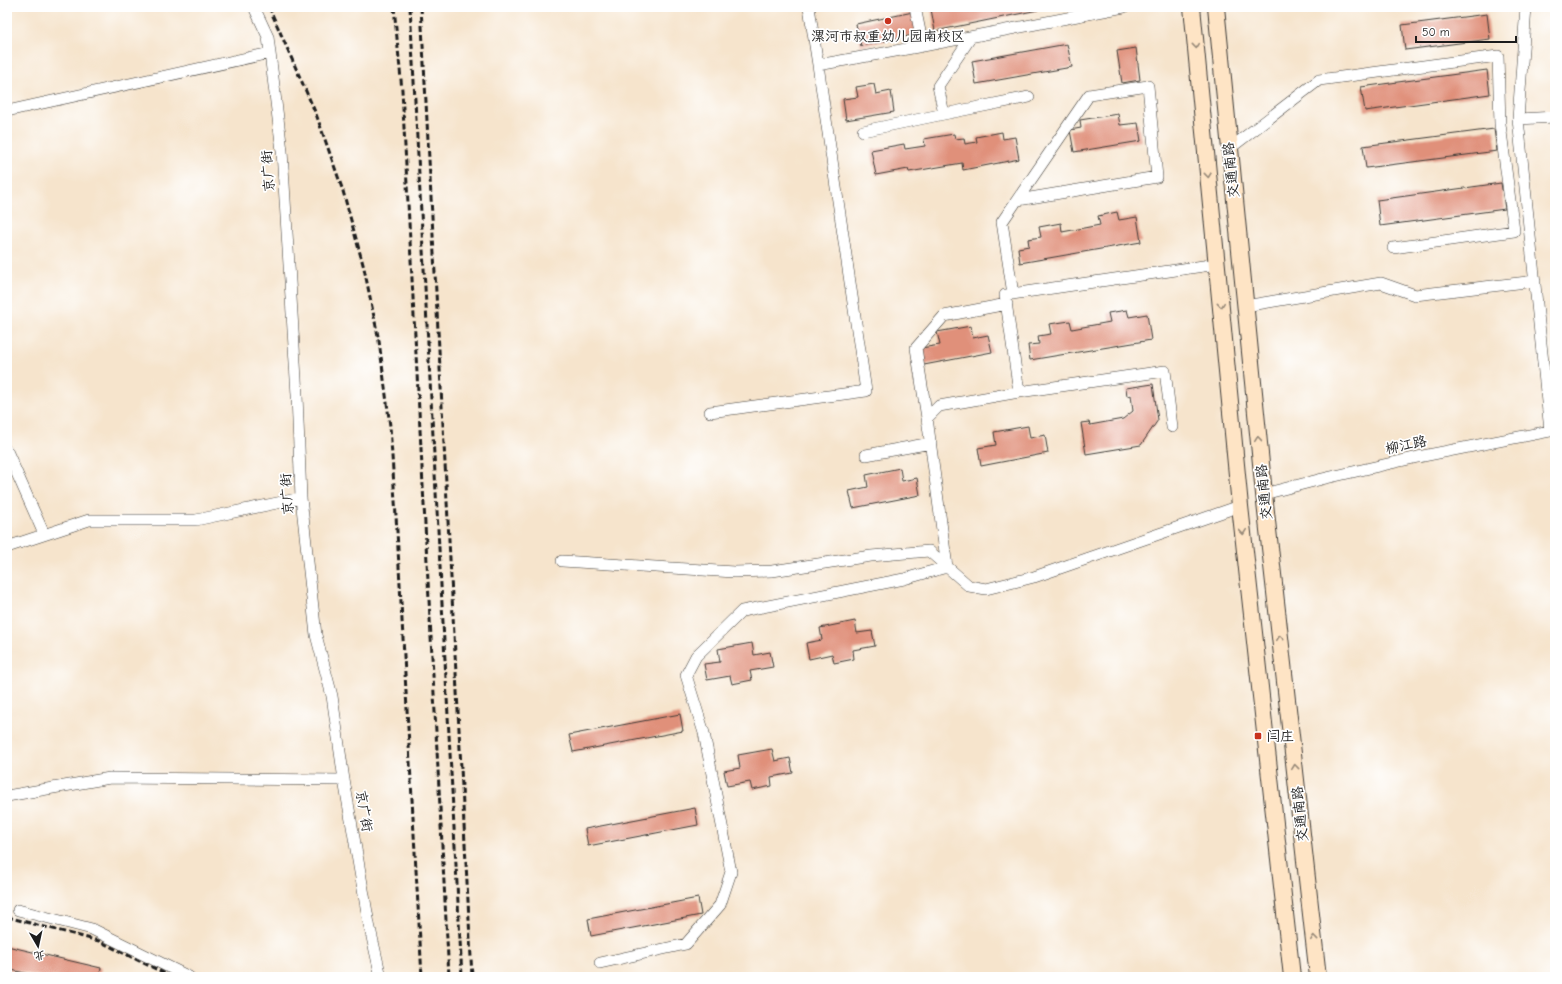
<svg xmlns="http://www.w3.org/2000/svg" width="1562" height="984" font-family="'Comic Neue','LXGW WenKai TC',sans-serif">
<rect width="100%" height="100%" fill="#fff"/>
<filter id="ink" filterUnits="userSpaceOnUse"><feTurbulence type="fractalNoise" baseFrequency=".025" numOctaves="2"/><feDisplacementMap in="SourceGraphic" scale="8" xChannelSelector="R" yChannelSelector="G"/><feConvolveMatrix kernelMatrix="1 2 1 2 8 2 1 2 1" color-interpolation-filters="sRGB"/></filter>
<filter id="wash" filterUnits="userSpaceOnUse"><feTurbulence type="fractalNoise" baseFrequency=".012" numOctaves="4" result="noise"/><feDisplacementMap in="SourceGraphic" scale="16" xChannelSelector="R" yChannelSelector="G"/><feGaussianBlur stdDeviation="0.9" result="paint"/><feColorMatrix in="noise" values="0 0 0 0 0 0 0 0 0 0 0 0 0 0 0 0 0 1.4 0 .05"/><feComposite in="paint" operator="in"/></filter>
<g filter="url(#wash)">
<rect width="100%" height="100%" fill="#f6e4cc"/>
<g id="blocks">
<path fill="#e0907a" d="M 941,7 L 1037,7 L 1038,10 L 935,31 L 931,9 Z
M 913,12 L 918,34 L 861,46 L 856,24 Z
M 1487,14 L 1490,39 L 1405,50 L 1402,25 Z
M 1067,44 L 1072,67 L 976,84 L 972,61 Z
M 1136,48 L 1140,80 L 1122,83 L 1117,51 Z
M 1487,70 L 1490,94 L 1365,111 L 1361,87 Z
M 874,84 L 876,94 L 891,91 L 894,112 L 846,120 L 843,99 L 858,97 L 856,87 Z
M 1118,114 L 1120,125 L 1138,123 L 1141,141 L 1074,152 L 1070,130 L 1081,128 L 1080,120 Z
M 1494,129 L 1497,151 L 1366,168 L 1363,146 Z
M 1002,132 L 1003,139 L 1015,137 L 1019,159 L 963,170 L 962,163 L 909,172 L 908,169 L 876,175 L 871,150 L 904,144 L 905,149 L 925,146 L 924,139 L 954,134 L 955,139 L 964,138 L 965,144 L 977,142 L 976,137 Z
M 1501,183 L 1505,209 L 1380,226 L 1377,200 Z
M 1117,212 L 1119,220 L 1137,217 L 1141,242 L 1020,263 L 1018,248 L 1029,246 L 1028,239 L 1041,237 L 1039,227 L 1061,223 L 1062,232 L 1100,225 L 1098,216 Z
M 1127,310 L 1129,317 L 1147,314 L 1151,340 L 1030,360 L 1028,345 L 1039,344 L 1038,336 L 1051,334 L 1049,324 L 1070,321 L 1072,329 L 1110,322 L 1108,313 Z
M 971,326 L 973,338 L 988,335 L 992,352 L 924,365 L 921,348 L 940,345 L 937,332 Z
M 1153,384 L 1158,420 L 1141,445 L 1086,454 L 1081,423 L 1089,422 L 1090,425 L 1123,419 L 1133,411 L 1131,395 L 1127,396 L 1126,388 Z
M 1028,426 L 1030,438 L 1045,435 L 1048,453 L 981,466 L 978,448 L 996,445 L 994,432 Z
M 900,468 L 902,481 L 917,478 L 920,495 L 853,508 L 849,491 L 868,487 L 866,475 Z
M 855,621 L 857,633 L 872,631 L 875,646 L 853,650 L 854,659 L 834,663 L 832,654 L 809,659 L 806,643 L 822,640 L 820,628 Z
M 752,643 L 754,655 L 770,652 L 773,667 L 750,671 L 752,680 L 732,684 L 730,676 L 707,680 L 704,664 L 720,662 L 718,649 Z
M 680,714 L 683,731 L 573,752 L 569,735 Z
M 772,749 L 775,761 L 790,758 L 793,773 L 771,777 L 772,786 L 752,790 L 750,782 L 727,786 L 724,771 L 740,768 L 738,755 Z
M 695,808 L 698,825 L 588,846 L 585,829 Z
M 698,898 L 701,915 L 591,936 L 588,919 Z
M 7,946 L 101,968 L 99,977 L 42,977 L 7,969 Z"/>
</g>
</g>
<g filter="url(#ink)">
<use href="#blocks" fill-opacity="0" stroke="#3d3a36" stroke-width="1"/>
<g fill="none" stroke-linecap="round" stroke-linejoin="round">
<g stroke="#3d3a36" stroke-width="12">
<path id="minor" d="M 254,7 L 268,37 L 282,151 L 297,395 L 301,498 L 316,635 L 332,696 L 344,780 L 369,924 L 381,977
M 809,7 L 818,65 L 923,46 L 1124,7
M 915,7 L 923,46
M 1526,7 L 1518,119 L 1550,431
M 7,111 L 270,53
M 944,114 L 938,86 L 971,37
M 1518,119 L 1555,117
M 863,131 L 944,114 L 1029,97
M 1229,149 L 1319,80 L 1498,56 L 1500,124 L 1514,231 L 1393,248
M 1013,294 L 1002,222 L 1089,95 L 1148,86 L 1157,177 L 1018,200
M 1245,306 L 1381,283 L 1415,295 L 1535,281
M 1019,392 L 1165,371 L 1172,427
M 710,412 L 866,391 L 818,65
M 927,418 L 916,348 L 944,316 L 1007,304
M 7,451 L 44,534
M 866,455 L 931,443
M 1264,494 L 1322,479 L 1418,457 L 1555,430
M 7,547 L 89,520 L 196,520 L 301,498
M 562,561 L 734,572 L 772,571 L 871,556 L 929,551 L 969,586 L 986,589 L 1034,577 L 1240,506
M 7,796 L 110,778 L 344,780
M 18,910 L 92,929 L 189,977
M 600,963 L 686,944 L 720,905 L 731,872 L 704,733 L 686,675 L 696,656 L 742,611 L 904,579 L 947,567 L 927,418 L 939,406 L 1019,392 L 1005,295 L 1217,264"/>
</g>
<g stroke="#3d3a36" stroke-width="18">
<path id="secondary" d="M 1192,7 L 1240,506 L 1292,977
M 1216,7 L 1264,494 L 1318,977"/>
</g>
<use href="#minor" stroke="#fff" stroke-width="11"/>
<use href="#secondary" stroke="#fee4c5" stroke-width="16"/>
<path stroke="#1c1c1c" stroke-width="3" stroke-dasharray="6 3" stroke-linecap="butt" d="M 269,7 L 316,114 L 343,191 L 364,268 L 379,341 L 390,426 L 397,531 L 422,977
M 394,7 L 402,90 L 449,977
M 410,7 L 462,977
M 421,7 L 472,977
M 7,917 L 99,941 L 172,977"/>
</g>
<defs><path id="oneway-chevron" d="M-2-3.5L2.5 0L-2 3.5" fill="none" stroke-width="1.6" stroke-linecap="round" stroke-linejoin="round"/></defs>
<g stroke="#988a79">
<use href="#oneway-chevron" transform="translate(1196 46) rotate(84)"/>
<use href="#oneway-chevron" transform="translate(1208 175) rotate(84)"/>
<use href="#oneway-chevron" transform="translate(1221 305) rotate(84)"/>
<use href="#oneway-chevron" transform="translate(1258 439) rotate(-96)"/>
<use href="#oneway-chevron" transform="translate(1243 532) rotate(84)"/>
<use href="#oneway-chevron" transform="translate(1280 638) rotate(-96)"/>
<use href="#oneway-chevron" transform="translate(1295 767) rotate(-96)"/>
<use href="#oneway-chevron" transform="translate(1314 938) rotate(-96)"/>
</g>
</g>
<g fill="#c8321e" stroke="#fff" stroke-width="1.5">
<circle cx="888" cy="21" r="4"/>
<rect x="1254" y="732" width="8" height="8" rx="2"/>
</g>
<g text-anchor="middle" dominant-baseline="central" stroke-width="3.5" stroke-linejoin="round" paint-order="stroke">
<g font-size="14" fill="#1c1c1c" stroke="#fff">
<text x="888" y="36">漯河市叔重幼儿园南校区</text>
<text x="1266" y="736" text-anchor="start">闫庄</text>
</g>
<g font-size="14" fill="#1c1c1c" stroke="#fff">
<text transform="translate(1231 170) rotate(-96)">交通南路</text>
<text transform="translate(268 171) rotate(-94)">京广街</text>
<text transform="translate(1406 445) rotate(-12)">柳江路</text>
<text transform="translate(1264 492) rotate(-96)">交通南路</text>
<text transform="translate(287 494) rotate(-94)">京广街</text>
<text transform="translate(364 811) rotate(80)">京广街</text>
<text transform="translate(1300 814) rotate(-96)">交通南路</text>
</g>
</g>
<rect width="1562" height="984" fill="none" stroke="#fff" stroke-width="24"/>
<g transform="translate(38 946) rotate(171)" stroke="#ffffff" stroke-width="3" paint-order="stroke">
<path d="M0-3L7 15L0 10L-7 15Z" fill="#1c1c1c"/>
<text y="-6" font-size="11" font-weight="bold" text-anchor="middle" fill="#1c1c1c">北</text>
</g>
<path d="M1416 36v6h100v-6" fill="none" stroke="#1c1c1c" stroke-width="2"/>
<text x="1422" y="36" font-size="12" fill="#1c1c1c" stroke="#ffffff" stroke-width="3" paint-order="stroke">50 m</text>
</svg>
